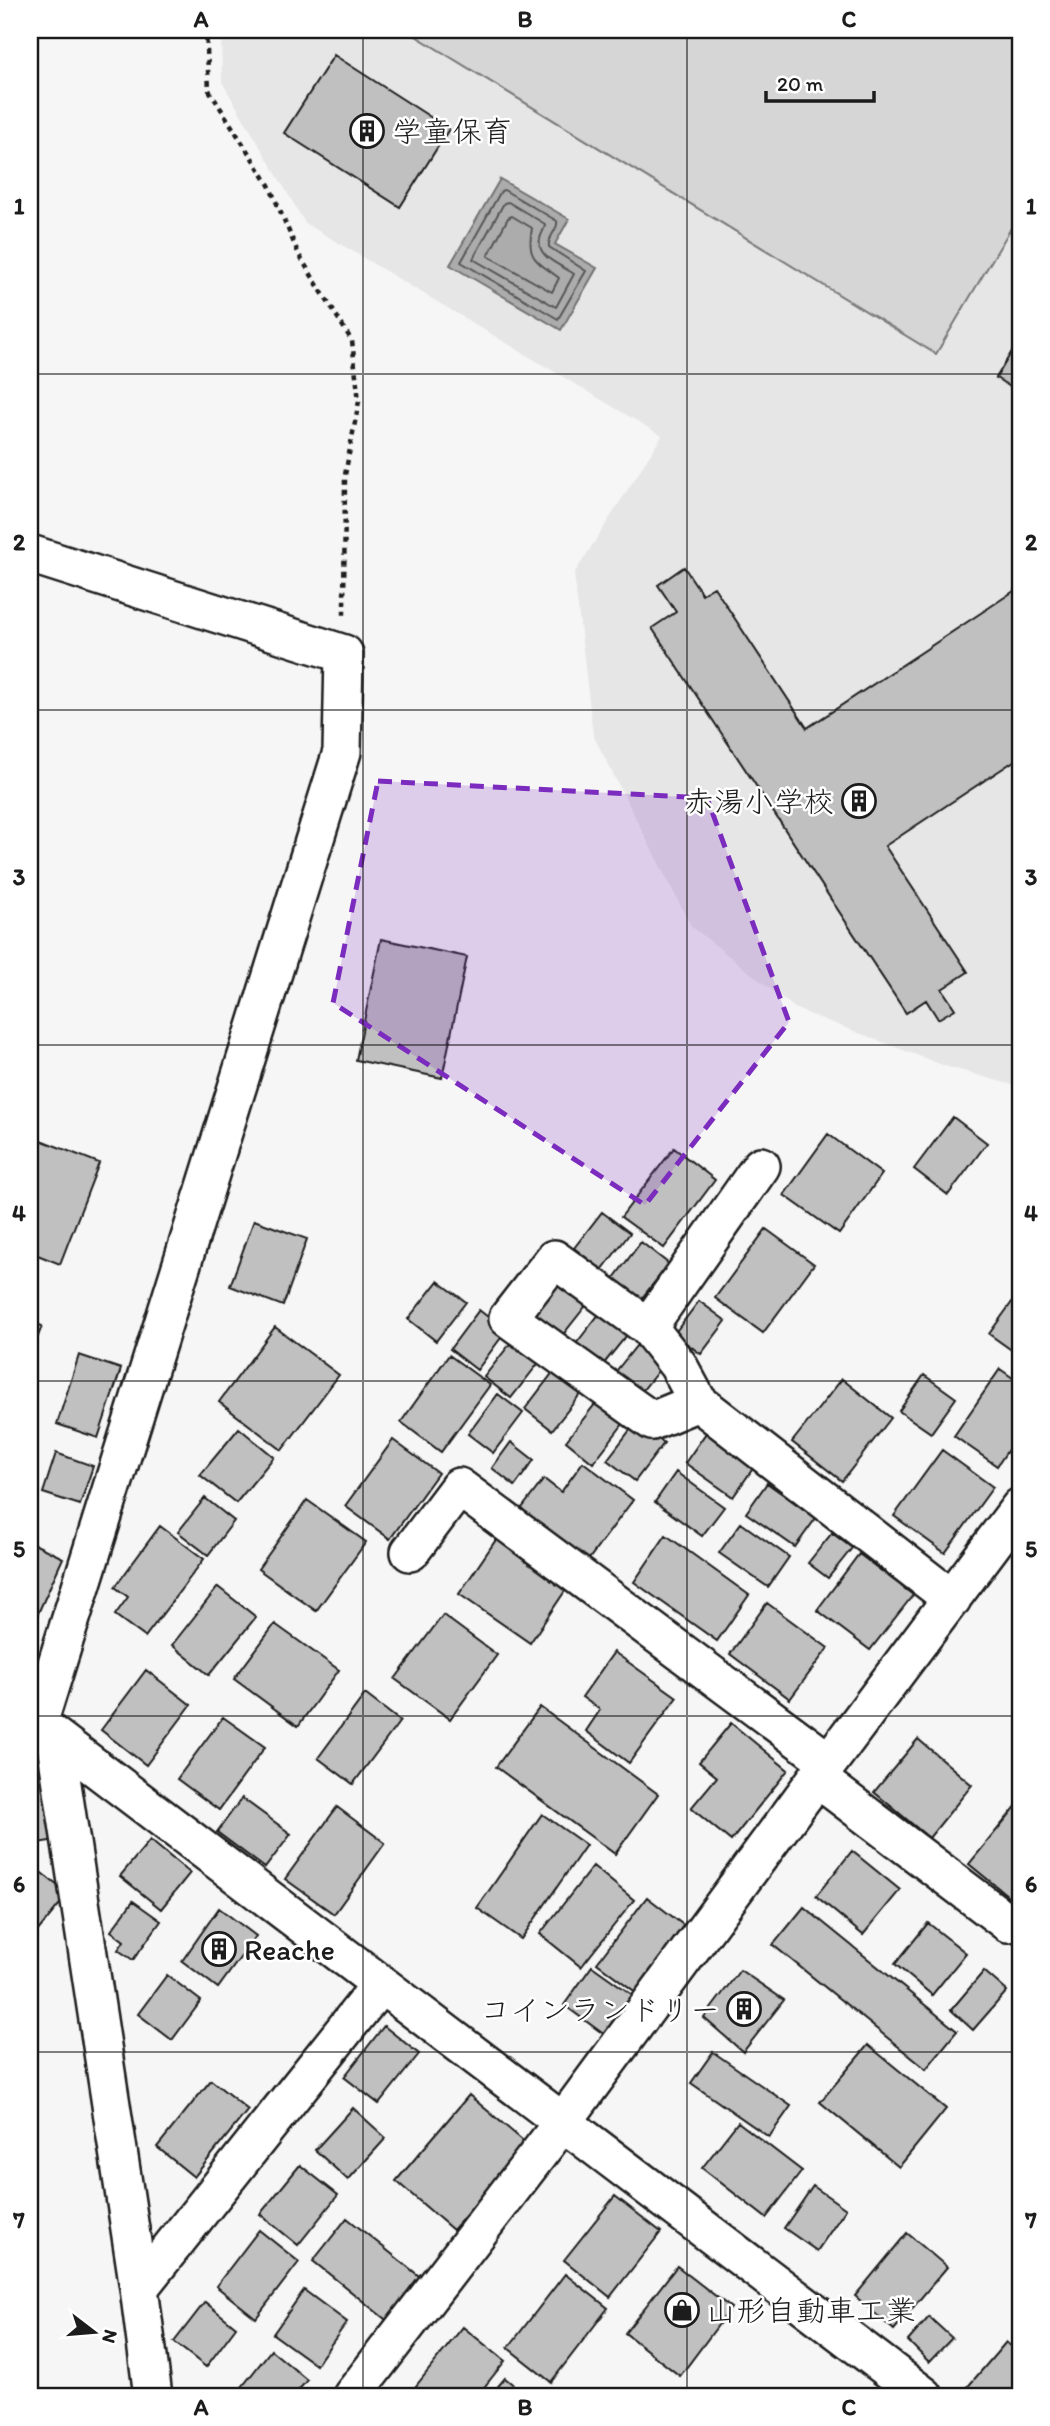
<svg xmlns="http://www.w3.org/2000/svg" width="1050" height="2426" font-family="Itim,'Klee One',sans-serif">
<rect width="100%" height="100%" fill="#f6f6f6"/>
<filter id="ink" filterUnits="userSpaceOnUse"><feTurbulence type="fractalNoise" baseFrequency=".0143" numOctaves="2"/><feDisplacementMap in="SourceGraphic" scale="14" xChannelSelector="R" yChannelSelector="G"/><feConvolveMatrix kernelMatrix="1 2 1 2 8 2 1 2 1" color-interpolation-filters="sRGB"/></filter>
<g filter="url(#ink)">
<path fill="#e6e6e6" d="M 221,30 L 1020,30 L 1020,1087 L 945,1066 L 796,1009 L 691,926 L 593,735 L 574,574 L 662,436 L 305,223 L 222,82 Z"/>
<path fill="#d6d6d6" stroke="#797979" stroke-width="2" d="M 406,30 L 1020,30 L 1020,213 L 936,354 Z"/>
<path fill="#acacac" stroke="#727272" stroke-width="2" d="M 500,179 L 569,219 L 555,244 L 597,268 L 561,330 L 450,265 Z"/>
<g fill="none" stroke-linecap="round" stroke-linejoin="round">
<path stroke="#565656" stroke-width="2" d="M 504,190 L 557,221 C 559,230 547,236 549,247 L 586,271 L 558,319 L 461,262 L 501,191 Z
M 508,202 L 545,224 C 545,230 541,233 540,239 C 536,258 562,265 574,274 L 556,307 L 473,259 L 504,203 Z
M 512,216 L 532,228 C 526,260 537,261 559,278 L 552,292 L 488,256 L 508,218 Z"/>
</g>
<path fill="#c0c0c0" stroke="#1c1c1c" stroke-width="2" d="M 334,55 L 449,129 L 400,207 L 284,133 Z
M 1020,338 L 1020,393 L 996,378 Z
M 684,567 L 702,594 L 714,587 L 807,728 L 1020,587 L 1020,757 L 885,846 L 968,972 L 942,989 L 955,1009 L 938,1019 L 926,1000 L 906,1013 L 652,628 L 676,612 L 658,585 Z
M 381,939 L 467,957 L 442,1078 L 356,1060 Z
M 953,1117 L 987,1143 L 948,1195 L 914,1169 Z
M 828,1134 L 882,1174 L 839,1234 L 784,1195 Z
M 38,1139 L 99,1163 L 60,1264 L 30,1252 L 30,1161 Z
M 674,1148 L 715,1180 L 664,1248 L 621,1217 Z
M 602,1212 L 630,1233 L 602,1270 L 574,1248 Z
M 254,1220 L 307,1239 L 283,1306 L 230,1286 Z
M 766,1229 L 814,1264 L 763,1333 L 715,1298 Z
M 641,1242 L 669,1264 L 641,1299 L 614,1278 Z
M 438,1281 L 466,1302 L 436,1341 L 408,1319 Z
M 560,1281 L 588,1303 L 561,1337 L 533,1315 Z
M 1020,1291 L 1020,1356 L 989,1334 Z
M 699,1301 L 726,1321 L 701,1354 L 674,1334 Z
M 479,1310 L 506,1331 L 477,1370 L 450,1349 Z
M 600,1313 L 627,1335 L 602,1366 L 575,1345 Z
M 30,1321 L 42,1326 L 30,1357 Z
M 275,1327 L 339,1375 L 282,1450 L 219,1402 Z
M 514,1339 L 541,1360 L 511,1398 L 484,1377 Z
M 637,1345 L 662,1366 L 638,1396 L 613,1375 Z
M 79,1355 L 121,1369 L 98,1438 L 57,1424 Z
M 449,1355 L 490,1385 L 441,1452 L 401,1422 Z
M 1000,1369 L 1020,1383 L 1020,1432 L 997,1466 L 954,1436 Z
M 554,1371 L 582,1392 L 552,1430 L 525,1409 Z
M 924,1375 L 956,1398 L 931,1433 L 899,1411 Z
M 842,1379 L 891,1418 L 842,1481 L 792,1442 Z
M 498,1394 L 523,1413 L 493,1453 L 468,1434 Z
M 596,1403 L 623,1424 L 593,1463 L 566,1441 Z
M 637,1421 L 664,1443 L 635,1481 L 607,1460 Z
M 239,1428 L 274,1457 L 236,1503 L 200,1475 Z
M 706,1433 L 754,1467 L 733,1497 L 685,1463 Z
M 393,1440 L 438,1473 L 390,1539 L 345,1506 Z
M 511,1442 L 534,1460 L 515,1486 L 492,1468 Z
M 942,1450 L 993,1487 L 945,1553 L 894,1516 Z
M 56,1453 L 93,1466 L 80,1505 L 43,1493 Z
M 583,1462 L 633,1500 L 586,1563 L 519,1512 L 544,1479 L 561,1492 Z
M 676,1472 L 724,1507 L 702,1536 L 655,1502 Z
M 767,1483 L 816,1518 L 795,1547 L 746,1513 Z
M 205,1498 L 234,1521 L 208,1555 L 178,1532 Z
M 307,1500 L 366,1542 L 316,1611 L 258,1569 Z
M 741,1523 L 789,1557 L 768,1587 L 719,1553 Z
M 160,1526 L 204,1559 L 145,1637 L 115,1615 L 128,1597 L 115,1587 Z
M 502,1531 L 573,1579 L 530,1643 L 459,1594 Z
M 832,1533 L 852,1548 L 828,1578 L 808,1563 Z
M 666,1535 L 749,1595 L 717,1641 L 634,1582 Z
M 30,1542 L 63,1558 L 30,1631 Z
M 859,1554 L 913,1595 L 870,1650 L 817,1610 Z
M 218,1587 L 256,1617 L 209,1675 L 172,1645 Z
M 767,1603 L 828,1648 L 790,1699 L 730,1654 Z
M 443,1615 L 497,1655 L 450,1719 L 395,1679 Z
M 275,1624 L 339,1670 L 298,1726 L 234,1679 Z
M 614,1652 L 677,1697 L 629,1763 L 586,1731 L 600,1710 L 582,1697 Z
M 146,1670 L 191,1705 L 146,1765 L 101,1730 Z
M 365,1694 L 400,1721 L 353,1784 L 318,1758 Z
M 540,1707 L 658,1794 L 615,1854 L 496,1767 Z
M 223,1717 L 265,1747 L 219,1810 L 177,1779 Z
M 731,1723 L 788,1770 L 731,1841 L 691,1808 L 717,1777 L 699,1762 Z
M 918,1739 L 972,1785 L 929,1838 L 874,1792 Z
M 47,1752 L 57,1840 L 30,1844 L 30,1754 Z
M 242,1798 L 291,1834 L 265,1868 L 217,1832 Z
M 1018,1804 L 1020,1805 L 1020,1892 L 1013,1900 L 969,1864 Z
M 337,1807 L 385,1843 L 334,1914 L 285,1879 Z
M 542,1814 L 586,1845 L 521,1939 L 477,1908 Z
M 150,1840 L 190,1873 L 161,1909 L 120,1876 Z
M 852,1851 L 900,1890 L 863,1935 L 816,1896 Z
M 33,1866 L 68,1894 L 37,1932 L 30,1926 L 30,1871 Z
M 593,1866 L 634,1900 L 581,1967 L 540,1934 Z
M 647,1897 L 691,1931 L 641,1996 L 597,1963 Z
M 133,1901 L 161,1921 L 133,1960 L 118,1950 L 124,1941 L 111,1931 Z
M 804,1907 L 957,2031 L 926,2069 L 773,1945 Z
M 219,1908 L 256,1936 L 218,1988 L 182,1961 Z
M 928,1923 L 966,1953 L 932,1995 L 895,1964 Z
M 592,1966 L 637,1998 L 609,2038 L 564,2005 Z
M 740,1970 L 784,2000 L 743,2052 L 704,2018 Z
M 984,1971 L 1007,1991 L 973,2030 L 951,2010 Z
M 167,1975 L 201,2001 L 172,2040 L 138,2014 Z
M 384,2026 L 419,2054 L 379,2104 L 344,2077 Z
M 868,2045 L 946,2109 L 899,2167 L 820,2102 Z
M 713,2052 L 791,2106 L 769,2137 L 691,2083 Z
M 211,2080 L 248,2110 L 194,2177 L 157,2147 Z
M 469,2095 L 527,2144 L 453,2230 L 396,2181 Z
M 353,2108 L 386,2138 L 348,2180 L 315,2150 Z
M 738,2122 L 802,2171 L 766,2218 L 702,2168 Z
M 300,2165 L 338,2195 L 298,2245 L 260,2214 Z
M 813,2186 L 846,2209 L 817,2251 L 784,2228 Z
M 615,2196 L 661,2232 L 610,2297 L 564,2260 Z
M 347,2218 L 424,2280 L 390,2323 L 313,2261 Z
M 259,2230 L 299,2262 L 256,2318 L 216,2286 Z
M 907,2233 L 947,2267 L 894,2330 L 855,2296 Z
M 677,2266 L 731,2308 L 680,2376 L 625,2333 Z
M 565,2274 L 608,2308 L 551,2382 L 508,2348 Z
M 304,2290 L 347,2322 L 316,2365 L 273,2334 Z
M 205,2302 L 236,2327 L 206,2367 L 174,2342 Z
M 929,2317 L 952,2338 L 929,2362 L 908,2341 Z
M 463,2327 L 505,2361 L 477,2396 L 408,2396 Z
M 1006,2342 L 1020,2354 L 1020,2392 L 1017,2396 L 971,2396 L 965,2390 Z
M 271,2350 L 307,2380 L 294,2396 L 235,2396 Z
M 505,2378 L 527,2396 L 490,2396 Z"/>
<g fill="none" stroke-linecap="round" stroke-linejoin="round">
<g stroke="#1c1c1c" stroke-width="42">
<path id="minor" d="M 30,554 L 344,654 L 342,752 L 38,1724
M 648,1327 L 761,1166
M 698,1402 L 652,1421 L 508,1318 L 554,1259 L 648,1327 L 678,1365 L 698,1402 L 952,1599
M 410,1552 L 459,1487 L 829,1762
M 30,1718 L 924,2396
M 55,1738 L 139,2288 L 153,2396
M 817,1778 L 1008,1923 L 1020,1921
M 139,2288 L 381,1984
M 352,2396 L 563,2122 L 817,1778 L 1020,1507"/>
</g>
<path stroke="#1c1c1c" stroke-width="4.5" stroke-dasharray="5 5" stroke-linecap="butt" d="M 206,30 L 209,90 L 269,185 L 299,255 L 352,341 L 359,401 L 345,475 L 344,615"/>
<use href="#minor" stroke="#fff" stroke-width="37"/>
</g>
</g>
<path fill="#7b2cbf" fill-opacity="0.2" stroke="#7b2cbf" stroke-width="5" stroke-dasharray="14 9" stroke-linejoin="round" d="M 378,781 L 707,798 L 789,1022 L 645,1205 L 333,1003 Z"/>
<path fill="none" stroke="#1c1c1c" stroke-width="2" stroke-opacity="0.55" d="M 363,30 L 363,2396M 687,30 L 687,2396M 30,374 L 1020,374M 30,710 L 1020,710M 30,1045 L 1020,1045M 30,1381 L 1020,1381M 30,1716 L 1020,1716M 30,2052 L 1020,2052"/>
<defs>
<g id="building-ring" transform="scale(1.75)"><circle r="9.5" fill="#fff" stroke="#1c1c1c" stroke-width="1.5"/><path d="M-4-6H4V6H1V3H-1V6H-4ZM-2.5-4.3h1.7v1.8h-1.7ZM.8-4.3h1.7v1.8H.8ZM-2.5-1h1.7V.8h-1.7ZM.8-1h1.7V.8H.8Z" fill="#1c1c1c"/></g>
<g id="shop-ring" transform="scale(1.75)"><circle r="9.5" fill="#fff" stroke="#1c1c1c" stroke-width="1.5"/><path d="M-5-2.5h2.3a2.7 3.5 0 0 1 5.4 0H5L5.5 6h-11ZM-1.5-2.5h3a1.5 2.3 0 0 0-3 0Z" fill="#1c1c1c"/></g>
</defs>
<g fill-rule="evenodd">
<use href="#building-ring" x="367" y="131"/>
<use href="#building-ring" x="859" y="801"/>
<use href="#building-ring" x="219" y="1949"/>
<use href="#building-ring" x="744" y="2009"/>
<use href="#shop-ring" x="682" y="2310"/>
</g>
<g text-anchor="middle" dominant-baseline="central" stroke-width="5" stroke-linejoin="round" paint-order="stroke">
<g font-size="30" fill="#1c1c1c" stroke="#fff" text-anchor="start">
<text x="392" y="131">学童保育</text>
<text x="834" y="801" text-anchor="end">赤湯小学校</text>
<text x="244" y="1949">Reache</text>
<text x="720" y="2009" text-anchor="end">コインランドリー</text>
<text x="706" y="2310">山形自動車工業</text>
</g>
</g>
<rect width="1050" height="2426" fill="none" stroke="#fff" stroke-width="77"/>
<g transform="translate(94 2332) rotate(106)" stroke="#ffffff" stroke-width="5" paint-order="stroke">
<path d="M0-5L12 26L0 18L-12 26Z" fill="#1c1c1c"/>
<text y="-10" font-size="19" font-weight="bold" text-anchor="middle" fill="#1c1c1c">N</text>
</g>
<path d="M766 91v10h108v-10" fill="none" stroke="#1c1c1c" stroke-width="3.5"/>
<text x="777" y="91" font-size="21" fill="#1c1c1c" stroke="#ffffff" stroke-width="5" paint-order="stroke">20 m</text>
<rect x="38" y="38" width="974" height="2350" fill="none" stroke="#1c1c1c" stroke-width="2.5"/>
<g font-size="23" text-anchor="middle" font-weight="bold" fill="#1c1c1c">
<text x="201" y="27">A</text>
<text x="525" y="27">B</text>
<text x="849" y="27">C</text>
<text x="19" y="214">1</text>
<text x="1031" y="214">1</text>
<text x="19" y="550">2</text>
<text x="1031" y="550">2</text>
<text x="19" y="885">3</text>
<text x="1031" y="885">3</text>
<text x="19" y="1221">4</text>
<text x="1031" y="1221">4</text>
<text x="19" y="1557">5</text>
<text x="1031" y="1557">5</text>
<text x="19" y="1892">6</text>
<text x="1031" y="1892">6</text>
<text x="19" y="2228">7</text>
<text x="1031" y="2228">7</text>
<text x="201" y="2415">A</text>
<text x="525" y="2415">B</text>
<text x="849" y="2415">C</text>
</g>
</svg>
